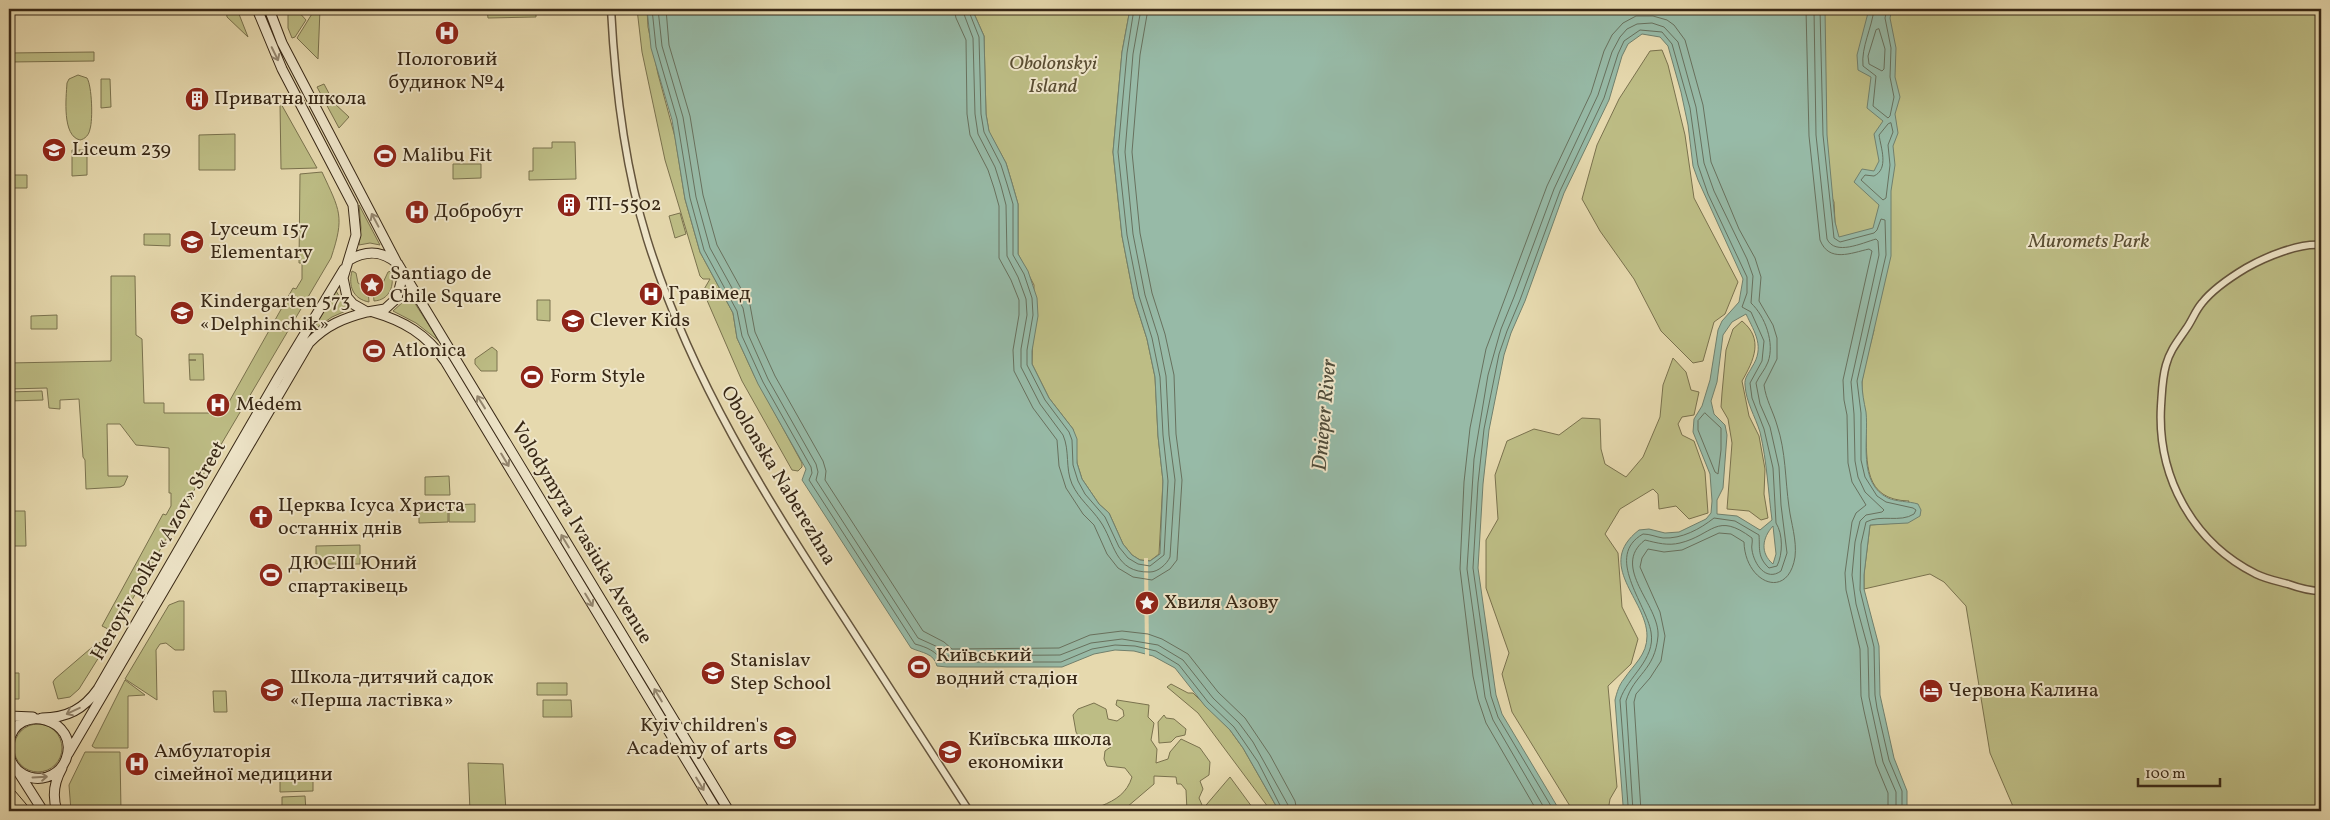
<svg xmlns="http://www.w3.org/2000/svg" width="2330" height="820" font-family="Vollkorn,serif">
<rect width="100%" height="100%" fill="#e6d9ae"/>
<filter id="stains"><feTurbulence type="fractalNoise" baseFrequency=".004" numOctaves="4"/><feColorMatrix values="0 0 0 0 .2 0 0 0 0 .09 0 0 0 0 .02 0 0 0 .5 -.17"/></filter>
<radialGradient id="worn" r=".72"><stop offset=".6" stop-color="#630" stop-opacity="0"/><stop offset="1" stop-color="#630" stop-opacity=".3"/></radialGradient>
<path fill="#bdbd85" stroke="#7a724e" d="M 226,9 L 237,9 L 248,37 L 227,17 Z
M 288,9 L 296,9 L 306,20 L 295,37 L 292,38 L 288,28 Z
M 315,9 L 320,9 L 318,59 L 297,38 Z
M 487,9 L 536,9 L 536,17 L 488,18 Z
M 637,9 L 647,9 L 648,27 L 658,74 L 675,137 L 685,199 L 700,252 L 733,313 L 737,338 L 754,375 L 802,463 L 802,467 L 798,471 L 792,470 L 742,381 L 703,291 L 710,279 L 703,279 L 700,276 L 665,160 L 642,52 Z
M 972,9 L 1130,9 L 1122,52 L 1113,152 L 1122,236 L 1134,298 L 1147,339 L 1155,377 L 1158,436 L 1163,481 L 1159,554 L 1150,561 L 1140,560 L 1132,555 L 1123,544 L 1109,513 L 1099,504 L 1082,479 L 1077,463 L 1073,429 L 1049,398 L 1032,364 L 1034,285 L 1018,254 L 1018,204 L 1012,183 L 1006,163 L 989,132 L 986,114 L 984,36 Z
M 1746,9 L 2321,9 L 2321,811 L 2015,811 L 1990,753 L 1966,606 L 1944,582 L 1930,574 L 1864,589 L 1864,574 L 1870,525 L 1897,523 L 1909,501 C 1863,500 1867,463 1866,428 C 1866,412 1861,397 1862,382 C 1864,365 1870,347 1874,330 L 1848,295 L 1835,222 L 1834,202 Z
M 1662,50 L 1668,65 L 1685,135 L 1694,198 L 1738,282 L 1725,314 L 1714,322 L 1703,361 L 1693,363 L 1661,331 L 1634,279 L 1600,231 L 1582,199 L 1597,145 L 1619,99 L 1650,51 Z
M 94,52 L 94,61 L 9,62 L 9,53 Z
M 78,75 L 87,78 C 92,86 93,120 90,129 C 89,135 85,139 80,140 C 62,136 66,98 67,83 L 69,79 Z
M 101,79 L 110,79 L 111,107 L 101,108 Z
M 324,84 L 334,103 L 349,117 L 339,128 L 317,87 Z
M 280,103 L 280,102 L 317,168 L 281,169 Z
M 235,134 L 235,170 L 199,170 L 199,135 Z
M 552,142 L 575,142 L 576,179 L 529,180 L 529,171 L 533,171 L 533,148 L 552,148 Z
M 72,150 L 87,150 L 87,175 L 72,176 Z
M 453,164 L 481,164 L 481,178 L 453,179 Z
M 322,172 C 340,211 345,216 331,258 L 183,509 L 114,632 L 102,626 L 163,514 L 166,515 L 171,506 L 171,493 L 169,493 L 169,448 L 136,445 L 120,424 L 107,424 L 108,476 L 128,476 L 124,485 L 120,487 L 86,489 L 85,460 L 83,457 L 79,399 L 60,400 L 60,409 L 49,408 L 47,388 L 9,389 L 9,363 L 111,361 L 111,276 L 135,276 L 136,335 L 142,339 L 144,403 L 164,403 L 164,413 L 219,413 L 225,409 L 293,288 L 296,289 L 302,279 L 302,263 L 299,263 L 300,174 Z
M 9,175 L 27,175 L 27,188 L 9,188 Z
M 359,205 L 380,245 L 370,243 L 359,245 L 361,228 Z
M 680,213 L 686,234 L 675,238 L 669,216 Z
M 144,234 L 170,234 L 170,246 L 144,245 Z
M 352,271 L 356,273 L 358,283 L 368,289 L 369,302 C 353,299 348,286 352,271 Z
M 391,271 C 395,285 390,300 374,301 L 373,289 L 381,287 L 388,272 Z
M 336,291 L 348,310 L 332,317 L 312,331 Z
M 407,291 L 439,341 L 416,323 L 393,311 L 404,301 Z
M 537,300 L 550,300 L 550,321 L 537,320 Z
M 57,315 L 57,329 L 31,329 L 31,316 Z
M 1742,321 C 1764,339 1754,360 1742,381 L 1749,416 L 1759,436 L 1765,469 L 1764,494 L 1768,518 L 1761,520 L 1749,511 L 1727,509 L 1732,443 L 1728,419 L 1721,407 L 1722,393 L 1726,350 L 1733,329 Z
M 492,347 L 497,351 L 497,371 L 481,371 L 475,364 L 475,359 Z
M 189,354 L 203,354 L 204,380 L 190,380 L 189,360 L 196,360 L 189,360 Z
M 1673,358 L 1686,372 L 1691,390 L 1699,392 L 1694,415 L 1682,417 L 1678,424 L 1682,435 L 1694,441 L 1705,472 L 1708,513 L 1689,519 L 1676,506 L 1659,509 L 1658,494 L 1653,489 L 1620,509 L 1605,534 L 1618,553 L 1622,607 L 1638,639 L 1631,664 L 1608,686 L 1617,787 L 1610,799 L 1608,811 L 1573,811 L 1512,712 L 1502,674 L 1509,653 L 1486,588 L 1486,540 L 1498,519 L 1495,475 L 1507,441 L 1534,429 L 1559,435 L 1582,418 L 1600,419 L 1601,449 L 1605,464 L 1626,477 L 1643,457 L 1660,417 L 1663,385 Z
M 42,391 L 43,400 L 9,401 L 9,392 Z
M 449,476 L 450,495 L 425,495 L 425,477 Z
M 475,504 L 475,522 L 449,522 L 449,505 Z
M 419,505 L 448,505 L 448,522 L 419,523 Z
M 9,511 L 25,511 L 26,546 L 9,546 Z
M 360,545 L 360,564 L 316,564 L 316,546 Z
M 179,601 L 184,601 L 184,650 L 175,650 L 166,643 L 160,644 L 156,650 L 157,700 L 125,679 L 169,605 Z
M 109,641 L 79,689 L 70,697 L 58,699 L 53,682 L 55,679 L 97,643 Z
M 9,673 L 19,673 L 19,699 L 9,699 Z
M 125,680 L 145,695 L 128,696 L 128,748 L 95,748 L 92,746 Z
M 537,683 L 567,683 L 567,695 L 537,695 Z
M 1171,684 L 1188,693 L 1193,693 L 1230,730 L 1243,748 L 1279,811 L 1271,811 L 1198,713 L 1167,687 Z
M 213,691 L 226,691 L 227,712 L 214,712 Z
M 543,700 L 571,700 L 572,717 L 543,717 Z
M 1117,700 L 1149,705 L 1148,717 L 1154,723 L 1151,740 L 1157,749 L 1156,763 L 1168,759 L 1170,752 L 1181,739 L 1200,748 L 1210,762 L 1209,775 L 1200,781 L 1203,789 L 1199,798 L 1202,805 L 1198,811 L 1187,811 L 1186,790 L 1181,784 L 1177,784 L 1176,777 L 1154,776 L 1154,784 L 1127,807 L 1127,811 L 1102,811 L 1101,806 C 1116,800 1127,793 1132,777 L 1125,768 L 1107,766 L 1104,759 L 1105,751 L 1112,746 L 1110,737 L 1093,739 L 1093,745 L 1081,741 L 1076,732 L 1073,715 L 1078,709 L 1094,703 L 1106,709 L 1108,719 L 1117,721 L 1124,716 L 1123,710 L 1116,705 Z
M 1164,715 L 1166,718 L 1174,719 L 1186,729 L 1185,735 L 1176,737 L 1171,742 L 1159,743 L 1158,722 Z
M14 748a24 24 0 1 1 48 0a24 24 0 1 1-48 0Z
M 85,752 L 120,752 L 121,811 L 71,811 L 69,785 Z
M 468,763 L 503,764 L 506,811 L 470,811 Z
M 280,775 L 313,775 L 313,791 L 280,792 Z
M 1230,777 L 1255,811 L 1201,811 Z
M 305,796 L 306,811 L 282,811 L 282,797 Z"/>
<path fill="#97baa7" stroke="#71806d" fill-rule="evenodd" d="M 647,9 L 972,9 L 984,36 L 986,114 L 989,131 L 1006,163 L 1012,183 L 1018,204 L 1018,254 L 1028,271 L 1037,298 L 1038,316 L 1032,351 L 1032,364 L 1049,398 L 1073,429 L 1077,439 L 1077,463 L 1082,479 L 1099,504 L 1109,513 L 1123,544 L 1132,555 L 1140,560 L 1150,561 L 1160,554 L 1163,481 L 1158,436 L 1155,377 L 1147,339 L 1134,298 L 1122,236 L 1113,152 L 1122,52 L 1130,9 L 1825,9 L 1827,135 L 1835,222 L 1839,237 L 1873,228 L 1879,205 L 1854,182 L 1862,169 L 1874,171 L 1879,161 L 1874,134 L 1883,121 L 1867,108 L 1871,77 L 1858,70 L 1857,55 L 1869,9 L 1892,9 L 1890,18 L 1896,48 L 1895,77 L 1900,97 L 1895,114 L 1898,133 L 1893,146 L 1895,165 L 1891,191 L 1891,256 L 1862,382 C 1862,393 1864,402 1866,412 C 1869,439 1857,483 1888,498 C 1897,502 1908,501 1918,504 L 1921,510 L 1920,516 L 1908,523 L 1870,525 L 1864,575 L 1864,589 L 1879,646 L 1880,695 L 1894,758 L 1907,791 L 1907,811 L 1621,811 L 1623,805 L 1615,700 C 1617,692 1619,685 1624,679 C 1634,664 1647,655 1647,636 C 1647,599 1594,565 1639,530 L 1649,529 L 1665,533 L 1679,532 L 1706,519 L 1711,513 L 1712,501 L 1710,474 L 1693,432 L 1694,419 L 1702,406 L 1710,380 L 1718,330 L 1722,321 L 1739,302 L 1743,279 L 1698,180 L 1693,166 L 1688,125 L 1681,92 L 1668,46 L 1660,37 L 1642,34 L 1628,44 L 1622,56 L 1609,100 L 1564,193 L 1525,301 L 1511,333 L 1504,355 L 1489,430 L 1483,484 L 1478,568 L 1496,695 L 1502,714 L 1560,811 L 1279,811 L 1243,748 L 1230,730 L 1205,706 L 1175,668 L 1153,656 L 1134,651 L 1115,650 L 1094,654 L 1062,667 L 947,667 L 937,666 C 934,653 922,653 911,648 L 802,480 L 806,469 L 758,384 L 737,338 L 733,313 L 700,252 L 685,199 L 672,120 L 651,48 ZM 1746,314 C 1755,333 1765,347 1752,367 C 1749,373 1744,378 1745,385 C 1746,402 1755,416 1760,432 C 1767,462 1768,490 1772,520 L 1760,530 L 1737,516 L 1717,514 L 1717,500 L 1723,488 L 1727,435 L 1725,425 L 1714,414 L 1711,401 L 1717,382 L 1723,335 L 1732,322 ZM 1773,526 L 1776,554 L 1773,564 C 1760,553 1762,538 1773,526 Z"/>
<path fill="#e6d9ae" d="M 1144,558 L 1148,558 L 1149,657 L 1145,656 Z"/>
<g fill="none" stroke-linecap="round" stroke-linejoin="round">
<path stroke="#68715e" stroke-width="1" d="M 652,9 L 656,47 L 677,119 L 690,198 L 704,250 L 737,311 L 742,336 L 763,382 L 811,467 L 812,473 L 809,480 L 915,644 C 926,647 937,651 942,662 L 1061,662 L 1092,649 L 1115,645 L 1135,646 L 1156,651 L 1179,665 L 1208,702 L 1234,727 L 1258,762 L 1283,811
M 658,9 L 662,46 L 683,117 L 696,197 L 710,248 L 743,308 L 748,334 L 768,379 L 816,464 L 818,472 L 816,480 L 918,638 L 940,648 L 948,656 L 1060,655 L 1091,643 L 1122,639 L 1158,645 L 1183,660 L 1213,698 L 1239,723 L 1253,742 L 1288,805 L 1289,811
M 666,9 L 669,45 L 690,116 L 703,195 L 717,245 L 750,305 L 755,332 L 775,376 L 823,461 L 826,471 L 825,480 L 923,631 L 944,642 L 952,649 L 1059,648 L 1090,635 L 1122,631 L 1148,634 L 1162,639 L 1188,654 L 1218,692 L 1245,718 L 1270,755 L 1295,801 L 1297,811
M 954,9 L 956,18 L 966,40 L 967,114 L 970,135 L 988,170 L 994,188 L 999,206 L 999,258 L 1011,280 L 1019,300 L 1019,315 L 1013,350 L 1014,371 L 1033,408 L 1057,440 L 1059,466 L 1066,488 L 1083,514 L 1094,525 L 1107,554 L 1118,568 L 1133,577 L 1152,580 L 1170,569 L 1177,560 L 1182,480 L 1176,434 L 1174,375 L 1165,334 L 1152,293 L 1140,233 L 1132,152 L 1140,55 L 1148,9
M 962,9 L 973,38 L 975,114 L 978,134 L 995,167 L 1001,186 L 1006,205 L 1007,256 L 1018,277 L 1026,299 L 1027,315 L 1021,349 L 1021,367 L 1040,404 L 1063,435 C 1070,451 1065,468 1072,484 C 1079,499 1091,508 1100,521 C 1115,542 1114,573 1150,572 C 1158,572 1167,564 1170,557 L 1175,480 L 1169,435 L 1166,376 L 1158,336 L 1145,295 L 1133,234 L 1125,152 L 1133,54 L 1141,9
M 968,9 L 979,37 L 981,114 L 984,132 L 1001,165 L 1007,184 L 1013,204 L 1013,255 L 1024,274 L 1032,298 L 1033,315 L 1027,350 L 1027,365 L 1045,400 L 1069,432 L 1072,440 L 1073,465 L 1078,481 L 1085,494 L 1105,517 L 1119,547 L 1128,558 L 1138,564 L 1150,566 L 1164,555 L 1168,481 L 1163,435 L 1160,377 L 1152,338 L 1139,296 L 1127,235 L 1118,152 L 1127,53 L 1134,9
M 1806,9 L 1809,136 L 1820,240 C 1829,263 1851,253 1869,249 L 1872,251 L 1843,380 L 1844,400 L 1847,415 L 1848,463 L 1852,482 L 1866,505 L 1856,513 L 1852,522 L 1845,573 L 1846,590 L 1860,649 L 1861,696 L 1864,711 L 1876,764 L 1888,793 L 1888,811
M 1814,9 L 1816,135 L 1827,239 C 1835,256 1862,243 1876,239 L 1878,241 L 1879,255 L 1851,382 L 1854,414 L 1855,461 L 1858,477 L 1865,492 L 1884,510 L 1882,512 L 1866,515 L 1860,521 L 1855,542 L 1852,575 L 1856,604 L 1868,648 L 1869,697 L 1883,762 L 1896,792 L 1896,811
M 1820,9 L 1823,135 L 1834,238 L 1840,242 L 1874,233 L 1877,230 L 1881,219 L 1885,220 L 1886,255 L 1857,381 L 1861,413 L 1861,460 L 1865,477 L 1877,496 L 1886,502 L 1913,508 L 1916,510 L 1914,514 C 1900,523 1881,514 1866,522 L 1861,544 L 1860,590 L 1874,647 L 1875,695 L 1877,708 L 1889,760 L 1902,791 L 1902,811
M 1874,9 C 1872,28 1861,47 1863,66 L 1876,76 L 1873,106 L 1888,118 L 1890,116 L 1894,97 L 1890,77 L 1891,48 L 1885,18 L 1887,9
M 1879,29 L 1885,49 L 1884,69 L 1882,71 L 1869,64 L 1868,56 L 1876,30 Z
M 1891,123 L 1893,132 L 1888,145 L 1890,165 L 1886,198 L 1883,200 L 1861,180 L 1865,175 L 1874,176 C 1889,169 1881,148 1879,135 L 1888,124 Z
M 1705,413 L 1721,428 L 1721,450 L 1718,474 L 1715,472 L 1698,430 L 1698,421 Z
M 1537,811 L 1486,723 L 1478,699 L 1473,676 L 1460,569 L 1464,482 L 1470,428 L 1486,349 L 1547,186 L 1591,93 L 1604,51 L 1612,35 L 1623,23 L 1636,16 L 1653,16 L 1667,20 L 1674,25 L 1685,40 L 1703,105 L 1711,162 L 1739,229 L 1755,258 L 1761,277 L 1759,301 L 1773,325 L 1777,338 L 1777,359 L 1764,385 C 1766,400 1773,411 1777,425 C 1786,452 1785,479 1789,507 C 1791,523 1797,540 1795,557 C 1788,601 1745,583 1744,542 L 1731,534 L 1719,533 L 1682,550 L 1664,552 L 1648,549 L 1642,558 L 1640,567 L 1660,612 L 1665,636 L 1661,661 L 1650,678 L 1636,694 L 1634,702 L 1641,811
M 1546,811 L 1493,720 L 1485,697 L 1467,569 L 1474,459 L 1488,375 L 1501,329 L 1514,297 L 1554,189 L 1598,95 L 1612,52 L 1620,37 L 1627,29 L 1637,24 L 1652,23 L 1664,27 L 1678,42 L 1696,107 L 1704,163 L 1714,191 L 1747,259 L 1753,276 L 1751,303 C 1765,316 1775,343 1768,362 C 1765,370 1759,376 1756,383 L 1760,404 L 1770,427 L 1779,467 L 1781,505 L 1787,553 L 1781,571 C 1766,582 1754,564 1752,550 C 1751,546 1753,542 1752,538 C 1716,511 1713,535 1680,543 C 1668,546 1657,543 1645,540 C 1610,567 1660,605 1658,636 C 1655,671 1634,674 1626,701 L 1633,811
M 1554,811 L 1498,717 L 1491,696 L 1473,568 L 1478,483 L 1484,429 L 1499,354 L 1507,331 L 1520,300 L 1560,191 L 1604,98 L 1618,54 L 1624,41 L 1640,30 L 1662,32 L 1672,44 L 1690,108 L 1698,165 L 1708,194 L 1747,277 L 1747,293 L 1742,307 L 1751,312 L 1764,341 L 1762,361 L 1750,383 L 1752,398 L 1764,429 L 1773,468 L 1776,523 C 1783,534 1783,554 1777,566 L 1769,568 C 1757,557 1760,548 1759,535 L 1735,521 L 1714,518 C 1700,529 1682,539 1663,538 C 1656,537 1650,534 1643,534 C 1604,556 1646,603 1651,632 C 1656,660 1627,677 1620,700 L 1628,805 L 1626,811"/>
<g stroke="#64543c" stroke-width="9">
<path id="street" d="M 611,9 C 615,85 624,165 647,239 C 691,380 765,496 845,619 C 887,683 927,747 969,811
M 2321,245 C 2299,243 2265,257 2246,268 C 2231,277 2213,289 2202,303 C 2195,311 2192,321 2186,329 C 2178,341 2170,350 2166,365 C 2162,379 2162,392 2161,406 C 2157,476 2192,542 2256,574 C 2266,579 2277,581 2288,584 C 2299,588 2309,591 2321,591"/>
</g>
<g stroke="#382816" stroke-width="11">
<path id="secondary" d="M 257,9 L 282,69 L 353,205 L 356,235 L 343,278 L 347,297 L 353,304 L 367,312 L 385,309 L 397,298 L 403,274
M 269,9 L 282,43 L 396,261
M 349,260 C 366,250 382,250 398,264 L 729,811
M 373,312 C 404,321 426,334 445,361 L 717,811
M 9,716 L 33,717
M 42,718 C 67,718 84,709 98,689 L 278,378 L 344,269
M 9,742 C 16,701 81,719 66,759 C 63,767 56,774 47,777 C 30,782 13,772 9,755
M 68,754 L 309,343 C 326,325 344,318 367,312
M 17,770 L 43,811
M 57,811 C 52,796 54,782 62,768"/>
</g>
<use href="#street" stroke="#efe6ca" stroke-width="6"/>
<use href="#secondary" stroke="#efe6ca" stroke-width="9"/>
<path stroke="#382816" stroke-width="1" d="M 9,784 L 32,811"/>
</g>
<defs><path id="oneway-shaft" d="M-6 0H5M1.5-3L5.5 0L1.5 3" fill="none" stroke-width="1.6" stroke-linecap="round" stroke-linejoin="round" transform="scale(1.25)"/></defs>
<g stroke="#948770">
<use href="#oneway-shaft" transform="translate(275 54) rotate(64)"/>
<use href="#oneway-shaft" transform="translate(375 220) rotate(-118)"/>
<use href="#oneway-shaft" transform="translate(481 402) rotate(-122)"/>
<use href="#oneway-shaft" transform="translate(505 460) rotate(59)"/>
<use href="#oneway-shaft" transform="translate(565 541) rotate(-121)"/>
<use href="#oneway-shaft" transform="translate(589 600) rotate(59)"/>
<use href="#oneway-shaft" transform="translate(658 695) rotate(-121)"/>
<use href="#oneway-shaft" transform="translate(73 711) rotate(155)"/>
<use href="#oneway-shaft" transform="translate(40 777) rotate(-3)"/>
<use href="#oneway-shaft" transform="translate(700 784) rotate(59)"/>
</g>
<defs>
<g id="hospital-disc" transform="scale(1.25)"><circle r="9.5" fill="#8f2418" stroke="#efe6ca"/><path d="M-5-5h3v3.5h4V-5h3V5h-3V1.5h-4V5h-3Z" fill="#fff"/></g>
<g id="building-disc" transform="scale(1.25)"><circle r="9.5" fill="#8f2418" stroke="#efe6ca"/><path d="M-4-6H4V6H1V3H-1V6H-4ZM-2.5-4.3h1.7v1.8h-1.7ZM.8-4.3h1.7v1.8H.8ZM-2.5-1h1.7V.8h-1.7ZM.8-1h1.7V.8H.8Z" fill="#fff"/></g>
<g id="school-disc" transform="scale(1.25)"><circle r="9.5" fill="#8f2418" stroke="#efe6ca"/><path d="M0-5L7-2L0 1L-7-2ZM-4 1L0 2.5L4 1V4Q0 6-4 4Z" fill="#fff"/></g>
<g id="stadium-disc" transform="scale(1.25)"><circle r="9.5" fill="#8f2418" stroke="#efe6ca"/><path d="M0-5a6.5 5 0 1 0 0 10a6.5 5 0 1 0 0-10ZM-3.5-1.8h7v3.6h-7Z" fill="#fff"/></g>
<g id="sight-disc" transform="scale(1.25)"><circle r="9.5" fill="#8f2418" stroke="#efe6ca"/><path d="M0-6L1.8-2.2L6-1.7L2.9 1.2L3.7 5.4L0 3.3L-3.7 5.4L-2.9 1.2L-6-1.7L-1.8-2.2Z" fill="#fff"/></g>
<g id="church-disc" transform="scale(1.25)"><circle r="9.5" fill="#8f2418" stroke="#efe6ca"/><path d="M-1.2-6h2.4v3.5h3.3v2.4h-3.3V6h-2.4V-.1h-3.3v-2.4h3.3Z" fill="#fff"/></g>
<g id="hotel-disc" transform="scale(1.25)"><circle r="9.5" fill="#8f2418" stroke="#efe6ca"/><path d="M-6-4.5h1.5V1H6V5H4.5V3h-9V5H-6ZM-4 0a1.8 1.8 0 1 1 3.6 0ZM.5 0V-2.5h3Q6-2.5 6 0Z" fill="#fff"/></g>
<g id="university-disc" transform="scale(1.25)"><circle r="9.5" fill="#8f2418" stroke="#efe6ca"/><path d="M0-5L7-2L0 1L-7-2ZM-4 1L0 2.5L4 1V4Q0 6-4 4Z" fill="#fff"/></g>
</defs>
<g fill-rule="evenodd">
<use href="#hospital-disc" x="447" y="33"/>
<use href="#building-disc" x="197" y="99"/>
<use href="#school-disc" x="54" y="150"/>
<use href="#stadium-disc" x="385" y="156"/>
<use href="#building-disc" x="569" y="205"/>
<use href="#hospital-disc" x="417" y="212"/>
<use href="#school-disc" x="192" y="242"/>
<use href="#sight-disc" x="372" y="285"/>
<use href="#hospital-disc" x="651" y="294"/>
<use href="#school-disc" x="182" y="313"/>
<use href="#school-disc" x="573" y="321"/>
<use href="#stadium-disc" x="374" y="351"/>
<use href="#stadium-disc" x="532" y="377"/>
<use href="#hospital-disc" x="218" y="405"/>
<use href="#church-disc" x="261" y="517"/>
<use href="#stadium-disc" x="271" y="575"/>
<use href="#sight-disc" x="1147" y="603"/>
<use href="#stadium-disc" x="919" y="667"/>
<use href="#school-disc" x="713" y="673"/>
<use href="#school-disc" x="272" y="690"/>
<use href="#hotel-disc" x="1931" y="691"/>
<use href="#school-disc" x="785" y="738"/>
<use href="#university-disc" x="950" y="752"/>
<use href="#hospital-disc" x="137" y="764"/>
</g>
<g text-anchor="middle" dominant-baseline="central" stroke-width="4" stroke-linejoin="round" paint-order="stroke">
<g font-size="20" fill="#382816" stroke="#efe6ca" text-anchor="start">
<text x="447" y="60" text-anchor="middle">Пологовий<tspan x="447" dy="23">будинок №4</tspan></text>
<text x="214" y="99">Приватна школа</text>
<text x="72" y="150">Liceum 239</text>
<text x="402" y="156">Malibu Fit</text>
<text x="586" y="205">ТП-5502</text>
<text x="434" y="212">Добробут</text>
<text x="210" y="230">Lyceum 157<tspan x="210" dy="23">Elementary</tspan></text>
<text x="390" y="274">Santiago de<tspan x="390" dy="23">Chile Square</tspan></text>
<text x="668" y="294">Гравімед</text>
<text x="200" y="302">Kindergarten 573<tspan x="200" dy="23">«Delphinchik»</tspan></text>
<text x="590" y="321">Clever Kids</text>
<text x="392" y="351">Atlonica</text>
<text x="550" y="377">Form Style</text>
<text x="236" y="405">Medem</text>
<text x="278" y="506">Церква Ісуса Христа<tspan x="278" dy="23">останніх днів</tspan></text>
<text x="288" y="564">ДЮСШ Юний<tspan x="288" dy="23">спартаківець</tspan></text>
<text x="1164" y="603">Хвиля Азову</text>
<text x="936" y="656">Київський<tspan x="936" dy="23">водний стадіон</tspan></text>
<text x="730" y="661">Stanislav<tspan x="730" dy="23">Step School</tspan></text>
<text x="290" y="678">Школа-дитячий садок<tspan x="290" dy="23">«Перша ластівка»</tspan></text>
<text x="1948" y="691">Червона Калина</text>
<text x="768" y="726" text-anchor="end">Kyiv children's<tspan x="768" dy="23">Academy of arts</tspan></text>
<text x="968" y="740">Київська школа<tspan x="968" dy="23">економіки</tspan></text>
<text x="154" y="752">Амбулаторія<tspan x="154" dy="23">сімейної медицини</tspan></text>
</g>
<g font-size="20" font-style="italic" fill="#594d32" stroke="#efe6ca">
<text x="1053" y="64">Obolonskyi<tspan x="1053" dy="23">Island</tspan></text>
<text x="2089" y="242">Muromets Park</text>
</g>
<g font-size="20" fill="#382816" stroke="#efe6ca">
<text transform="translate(778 476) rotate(59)">Obolonska Naberezhna</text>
<text transform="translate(581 533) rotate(59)">Volodymyra Ivasiuka Avenue</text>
<text transform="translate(159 551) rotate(-60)">Heroyiv polku «Azov» Street</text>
</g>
<g font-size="21" font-style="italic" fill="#504c3a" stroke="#efe6ca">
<text transform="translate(1325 415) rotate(-85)">Dnieper River</text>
</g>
</g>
<rect width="2330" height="820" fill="none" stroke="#e6d9ae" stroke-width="30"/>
<rect x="10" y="10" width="2310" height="800" fill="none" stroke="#382816" stroke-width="2.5"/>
<rect x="15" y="15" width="2300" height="790" fill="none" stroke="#382816"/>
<path d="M2138 778v8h82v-8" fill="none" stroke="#382816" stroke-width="2.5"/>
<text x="2145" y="778" font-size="15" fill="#382816" stroke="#efe6ca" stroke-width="4" paint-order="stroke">100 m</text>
<rect width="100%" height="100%" filter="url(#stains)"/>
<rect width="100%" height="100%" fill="url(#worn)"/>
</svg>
